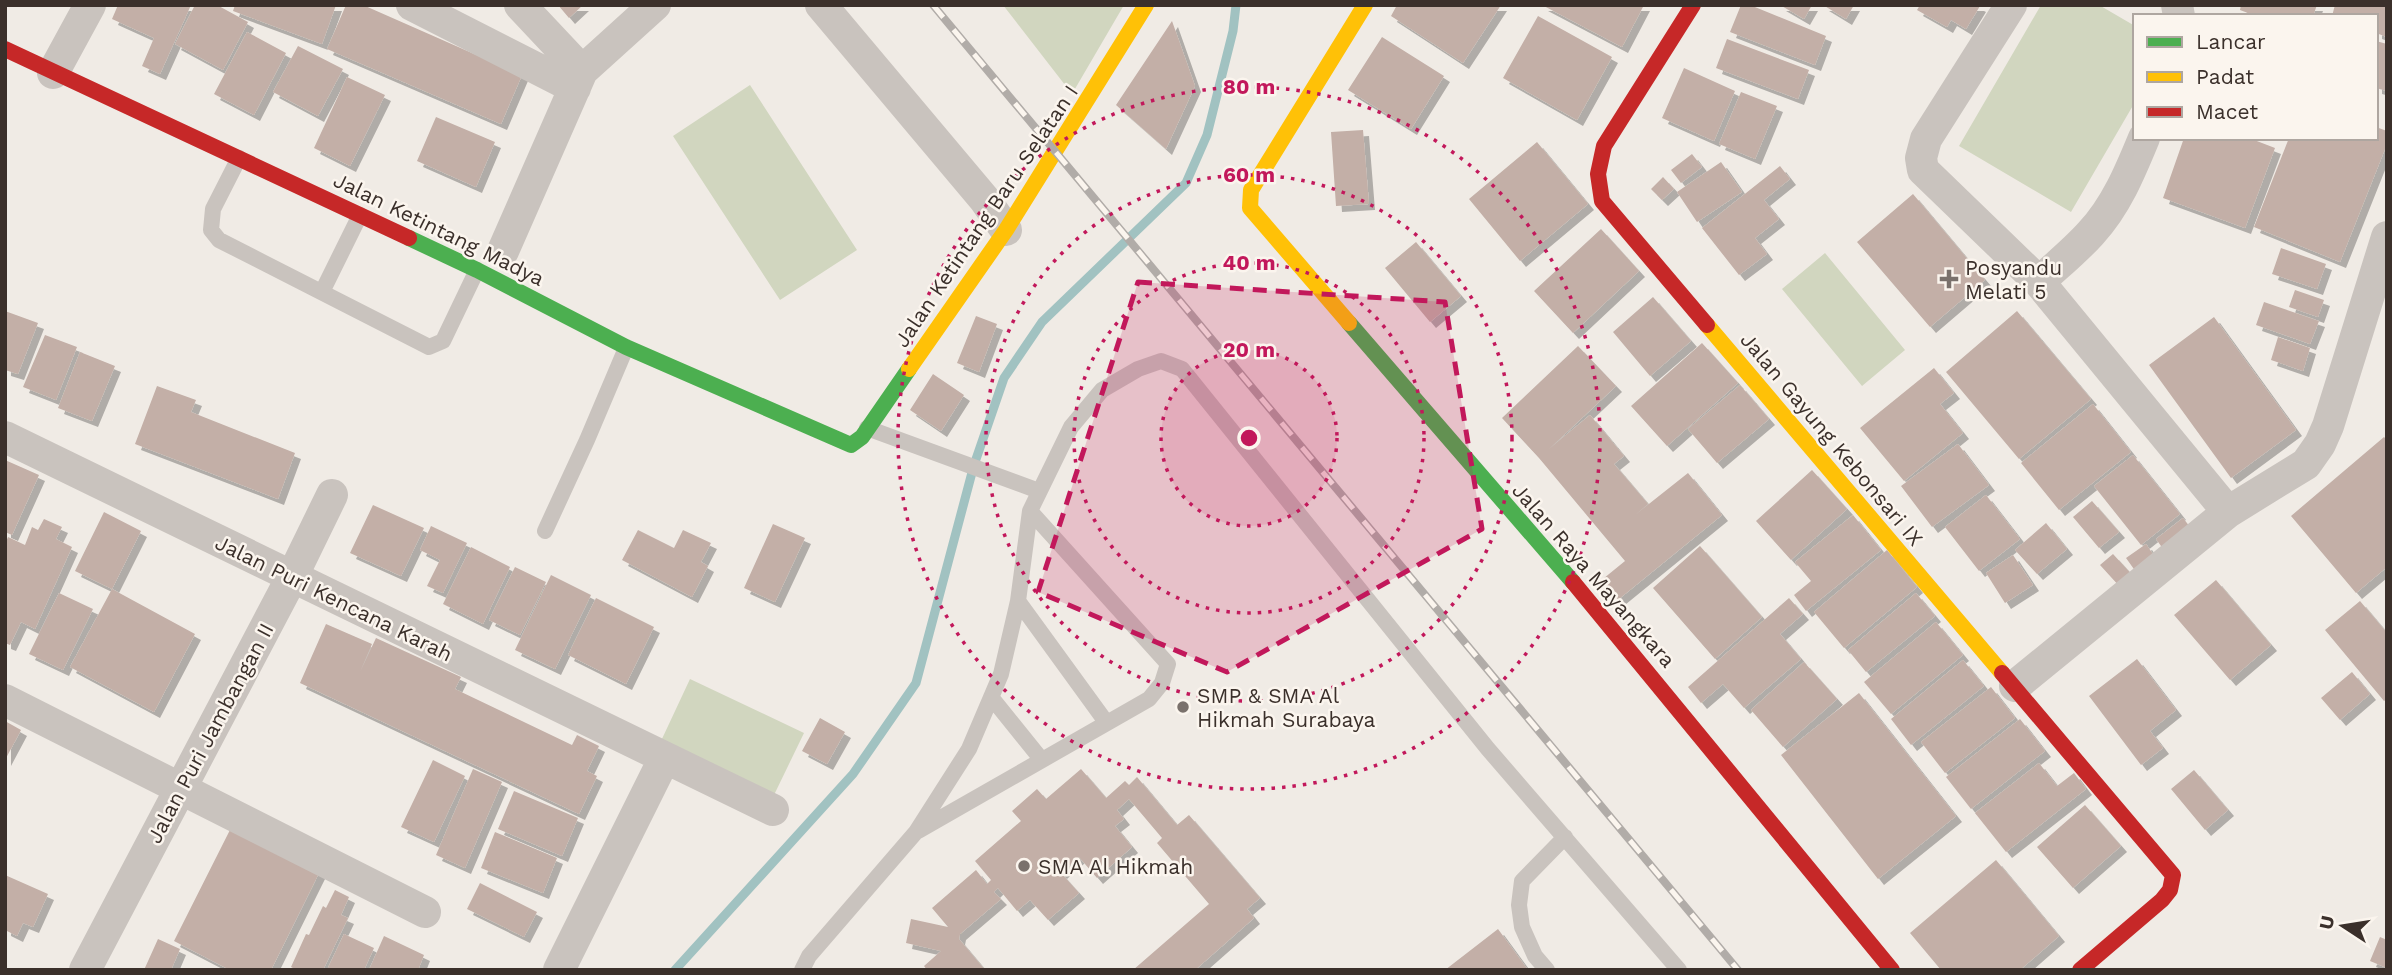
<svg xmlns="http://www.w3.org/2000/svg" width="2392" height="975" font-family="'Work Sans',sans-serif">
<defs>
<filter id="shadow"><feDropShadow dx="6" dy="6" stdDeviation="0" flood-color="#0004"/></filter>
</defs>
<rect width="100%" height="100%" fill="#f0ebe5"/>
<path fill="#d1d6bf" d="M 1003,5 L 1124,5 L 1072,94 Z
M 2041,5 L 2099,5 L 2135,26 L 2135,102 L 2071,212 L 1959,146 Z
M 750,85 L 857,250 L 780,300 L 673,136 Z
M 1825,253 L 1905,350 L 1862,386 L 1782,289 Z
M 690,679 L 804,733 L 774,795 L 661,741 Z"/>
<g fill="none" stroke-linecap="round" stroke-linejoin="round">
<path stroke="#a1c2c1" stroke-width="9" d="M 675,970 L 853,774 L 916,683 L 974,465 L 1004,378 L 1042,322 L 1186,183 L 1207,135 L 1233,31 L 1236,5"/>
</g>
<path fill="#c3afa7" filter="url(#shadow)" d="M 118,5 L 191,5 L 160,74 L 142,66 L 154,38 L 112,19 Z
M 195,5 L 217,5 L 248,22 L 223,70 L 175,44 Z
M 235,5 L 336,5 L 322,44 L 233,11 Z
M 346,5 L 363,5 L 522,75 L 501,124 L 327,49 Z
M 558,5 L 583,5 L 569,18 Z
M 1397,5 L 1501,5 L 1463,63 L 1391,16 Z
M 1542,5 L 1644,5 L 1622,47 Z
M 1741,5 L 1750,5 L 1826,36 L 1815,65 L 1730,32 Z
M 1780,5 L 1812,5 L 1804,19 Z
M 1823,5 L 1854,5 L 1846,19 Z
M 1920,5 L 1978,5 L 1980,6 L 1966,29 L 1951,20 L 1947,27 L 1917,10 Z
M 2241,5 L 2317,5 L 2313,16 L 2256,16 L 2240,10 Z
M 2335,5 L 2387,5 L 2387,37 L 2376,33 L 2376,16 L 2332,16 Z
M 1538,16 L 1612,57 L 1577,120 L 1503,78 Z
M 1172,21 L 1195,86 L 1166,149 L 1116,105 Z
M 247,32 L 286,53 L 254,115 L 214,94 Z
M 1382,37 L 1444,76 L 1411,129 L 1348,90 Z
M 1727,39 L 1809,70 L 1798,99 L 1716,68 Z
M 2376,41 L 2387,44 L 2387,91 L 2376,88 Z
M 298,46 L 343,69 L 318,116 L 273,92 Z
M 1684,68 L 1735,91 L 1714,141 L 1662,118 Z
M 347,77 L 385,95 L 350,166 L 314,148 Z
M 1741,92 L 1777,106 L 1755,159 L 1719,144 Z
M 436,117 L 495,142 L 476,187 L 417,161 Z
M 2376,127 L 2387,131 L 2387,144 L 2340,262 L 2254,227 L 2289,138 L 2376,138 Z
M 1363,130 L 1369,204 L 1336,206 L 1331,132 Z
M 2184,138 L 2249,138 L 2275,148 L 2245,228 L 2163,198 Z
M 1537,142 L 1588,204 L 1520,261 L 1469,199 Z
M 1692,154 L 1702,167 L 1681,183 L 1671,170 Z
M 1721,162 L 1742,192 L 1697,222 L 1677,192 Z
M 1780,166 L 1790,179 L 1764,200 L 1779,219 L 1755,238 L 1767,254 L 1739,275 L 1702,228 Z
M 1663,177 L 1674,189 L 1662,200 L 1651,189 Z
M 1913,194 L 1985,280 L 1930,327 L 1857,242 Z
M 1601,229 L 1639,271 L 1573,333 L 1534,291 Z
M 1416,242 L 1461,296 L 1430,322 L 1385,268 Z
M 2281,248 L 2326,264 L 2317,289 L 2272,274 Z
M 2295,290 L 2324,300 L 2318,317 L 2289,307 Z
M 1653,297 L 1691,341 L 1650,376 L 1613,332 Z
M 2264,302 L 2319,321 L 2310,344 L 2256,325 Z
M 5,311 L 38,323 L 18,374 L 5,370 Z
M 2017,311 L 2091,399 L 2019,459 L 1946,372 Z
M 976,316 L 997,324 L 979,372 L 957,363 Z
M 2214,317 L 2296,430 L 2231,478 L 2149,365 Z
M 45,335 L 77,347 L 56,400 L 23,387 Z
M 2278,337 L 2310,348 L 2303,371 L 2271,360 Z
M 1702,343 L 1738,383 L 1667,446 L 1631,406 Z
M 1578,346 L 1616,386 L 1549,449 L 1590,415 L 1624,456 L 1614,464 L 1648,504 L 1635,515 L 1688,473 L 1722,515 L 1614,603 L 1598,583 L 1625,561 L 1539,458 L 1502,418 Z
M 80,352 L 115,366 L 92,421 L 58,408 Z
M 1934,368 L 1954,393 L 1940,404 L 1963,433 L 1904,481 L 1860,428 Z
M 933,374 L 964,395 L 941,431 L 910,410 Z
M 1740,385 L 1769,419 L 1717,463 L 1688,429 Z
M 157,386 L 196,400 L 191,412 L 295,453 L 278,499 L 135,444 Z
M 2093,404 L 2131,452 L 2059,510 L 2021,463 Z
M 2384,437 L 2387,440 L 2387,567 L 2356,593 L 2291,516 Z
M 1958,444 L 1989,485 L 1932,527 L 1901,486 Z
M 2133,455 L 2180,514 L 2141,545 L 2094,486 Z
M 5,460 L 39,475 L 12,535 L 5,532 Z
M 1812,470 L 1847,509 L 1791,560 L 1756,521 Z
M 1986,495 L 2020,539 L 1979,571 L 1945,527 Z
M 2092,501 L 2119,532 L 2099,548 L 2073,517 Z
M 373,505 L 424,528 L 401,576 L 350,553 Z
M 104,512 L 141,531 L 112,589 L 75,571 Z
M 1853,515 L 1881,550 L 1806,611 L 1794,595 L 1811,581 L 1795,562 Z
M 2183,518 L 2194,532 L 2166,553 L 2156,539 Z
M 44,519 L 62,527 L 56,539 L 72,547 L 35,629 L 21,622 L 10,645 L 5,643 L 5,544 L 8,537 L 25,545 L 32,527 L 38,530 Z
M 2046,523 L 2067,549 L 2037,574 L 2015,550 Z
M 773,524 L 805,538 L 775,602 L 744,588 Z
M 431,526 L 467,543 L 443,593 L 427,586 L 440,560 L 420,550 Z
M 638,530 L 674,548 L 683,530 L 711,543 L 701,562 L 708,566 L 692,597 L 622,560 Z
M 2146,544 L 2155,557 L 2136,572 L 2126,558 Z
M 1700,546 L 1762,617 L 1715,659 L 1653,588 Z
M 471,547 L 510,567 L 483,624 L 443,604 Z
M 1887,550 L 1917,587 L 1844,648 L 1814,612 Z
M 2113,554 L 2134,577 L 2121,588 L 2100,565 Z
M 2013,555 L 2033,585 L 2005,603 L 1986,573 Z
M 515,567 L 546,582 L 520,635 L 489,620 Z
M 551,575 L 591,595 L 555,669 L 515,650 Z
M 2216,580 L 2271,645 L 2230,680 L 2174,615 Z
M 112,589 L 195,634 L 154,712 L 70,667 Z
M 59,593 L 93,609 L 63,670 L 29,654 Z
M 1916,593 L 1935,616 L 1866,672 L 1848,650 Z
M 596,598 L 654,627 L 626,684 L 568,655 Z
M 1789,598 L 1803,614 L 1780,634 L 1801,659 L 1744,708 L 1723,684 L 1701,703 L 1688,687 Z
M 2360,601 L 2387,633 L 2387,698 L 2384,701 L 2325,630 Z
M 1936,622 L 1963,655 L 1891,714 L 1864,682 Z
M 326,624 L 372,644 L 360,672 L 376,638 L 461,677 L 455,689 L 572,745 L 577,735 L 599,746 L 587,771 L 597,776 L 579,814 L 300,683 Z
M 2137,659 L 2176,710 L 2150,731 L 2163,748 L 2141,765 L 2089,696 Z
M 1963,660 L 1984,686 L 1911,745 L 1891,719 Z
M 1804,662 L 1837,699 L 1783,747 L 1751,710 Z
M 2352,672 L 2370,694 L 2340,720 L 2321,698 Z
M 1991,687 L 2015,718 L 1945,773 L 1921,742 Z
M 1859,693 L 1956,816 L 1878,879 L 1781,755 Z
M 820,718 L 845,732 L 827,764 L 802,751 Z
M 2020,719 L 2045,751 L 1971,809 L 1946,777 Z
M 5,721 L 21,730 L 5,760 Z
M 433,760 L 465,776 L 434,842 L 401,827 Z
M 2039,763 L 2057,786 L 2074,773 L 2086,789 L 2006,852 L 1975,813 Z
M 473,769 L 502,782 L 465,868 L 436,855 Z
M 1081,769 L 1106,798 L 1125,781 L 1129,785 L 1137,777 L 1177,825 L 1189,815 L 1260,898 L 1247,909 L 1254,918 L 1195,970 L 1133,970 L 1209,904 L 1157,843 L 1162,838 L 1129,799 L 1117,810 L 1124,819 L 1115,826 L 1132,847 L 1097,878 L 1079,857 L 1061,873 L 1079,893 L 1048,920 L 1030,900 L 1017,911 L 998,888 L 994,892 L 1001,899 L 960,934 L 959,939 L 985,970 L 927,970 L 924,966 L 941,951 L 906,943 L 911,919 L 948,927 L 932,908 L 976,870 L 987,884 L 991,880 L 975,861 L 1021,821 L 1012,811 L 1037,789 L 1046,799 Z
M 2194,770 L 2228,810 L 2205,830 L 2171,789 Z
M 514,791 L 578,818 L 562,856 L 498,829 Z
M 2085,805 L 2121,846 L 2073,888 L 2037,847 Z
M 235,820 L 323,865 L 271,970 L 230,970 L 174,941 Z
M 495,832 L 557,858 L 543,893 L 481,868 Z
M 1996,860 L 2059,936 L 2020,970 L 1941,970 L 1910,933 Z
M 5,875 L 48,894 L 33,927 L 23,923 L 17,936 L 5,930 Z
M 480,883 L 537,912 L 524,937 L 467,909 Z
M 335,890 L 349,897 L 341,915 L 348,918 L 323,970 L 297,970 L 291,967 L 306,934 L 309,935 L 323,906 L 326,908 Z
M 1498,929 L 1528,970 L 1445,970 Z
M 344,934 L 374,948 L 364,970 L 327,970 Z
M 384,936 L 424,955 L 418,970 L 369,970 Z
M 2380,937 L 2387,940 L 2387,968 L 2370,961 Z
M 158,939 L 180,949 L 171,970 L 144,970 Z"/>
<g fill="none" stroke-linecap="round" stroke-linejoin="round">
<path stroke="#c9c3be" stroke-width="16" d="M 239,158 L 213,209 L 211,230 L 219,240 L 429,347 L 443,341 L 477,270
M 322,292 L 360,215
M 867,428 L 1039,491
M 545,531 L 587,440 L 626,348
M 1018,601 L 1106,722
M 991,697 L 1041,759
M 918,831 L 1149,699 L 1162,683 L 1168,664 L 1030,511
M 802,970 L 809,956 L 916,832 L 969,749 L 1001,674 L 1018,601 L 1030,511 L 1071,427 L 1102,390 L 1138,369 L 1161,361 L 1182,369 L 1488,749 L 1679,970
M 1547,970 L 1535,956 L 1522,927 L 1519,905 L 1522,881 L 1565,837"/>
<path stroke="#c9c3be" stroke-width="32" d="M 412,5 L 575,88
M 520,5 L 582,71
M 821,5 L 985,200 L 1006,230
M 2011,5 L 1926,139 L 1921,158 L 1923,170 L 2039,282 L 2228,512
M 2177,5 L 2179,16
M 53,73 L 90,5
M 503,251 L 582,71 L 655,5
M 2039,282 C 2056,266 2075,251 2091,233 C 2116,206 2130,172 2144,138
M 5,437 L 773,810
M 2015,686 L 2228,512 L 2306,464 L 2320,444 L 2328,426 L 2387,237
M 5,700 L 425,912
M 85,970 L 292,577 L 332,495
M 559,970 L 664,759"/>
<path stroke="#4caf50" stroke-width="16" d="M 409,238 L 477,270 L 626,347 L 851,445 L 862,437 L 909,369
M 1349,323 L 1573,582"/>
<path stroke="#ffc107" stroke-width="16" d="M 1349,323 L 1250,208 L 1251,190 L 1365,5
M 1707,325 L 2002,673
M 909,369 L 1006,230 L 1146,5"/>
<path stroke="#c62828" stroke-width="16" d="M 1693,5 L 1604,146 L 1598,174 L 1602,201 L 1707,325
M 5,49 L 409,238
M 1573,582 L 1892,970
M 2002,673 L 2173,875 L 2170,890 L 2162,900 L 2080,970"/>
<g stroke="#b1aca8" stroke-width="8">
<path id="rail" d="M 933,5 L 1738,970"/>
</g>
<use href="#rail" stroke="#fbf5ee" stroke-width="5" stroke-dasharray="16" stroke-linecap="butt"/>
</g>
<path fill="#c2185b" fill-opacity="0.2" stroke="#c2185b" stroke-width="5" stroke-dasharray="14 9" stroke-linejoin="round" d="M 1138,282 L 1445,302 L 1482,529 L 1227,672 L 1038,592 Z"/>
<circle cx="1249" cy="438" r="88" fill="#c2185b" fill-opacity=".12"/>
<g fill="none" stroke="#c2185b" stroke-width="3.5" stroke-dasharray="3.5 7">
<circle cx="1249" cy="438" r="88"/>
<circle cx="1249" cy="438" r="175"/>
<circle cx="1249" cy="438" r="263"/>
<circle cx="1249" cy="438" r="351"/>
</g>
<g fill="#7a716c" stroke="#fbf5ee" stroke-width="2.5">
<path d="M1945.5 268.5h7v7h7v7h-7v7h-7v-7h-7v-7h7z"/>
<circle cx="1183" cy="707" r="7"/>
<circle cx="1024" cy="866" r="7"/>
</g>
<g text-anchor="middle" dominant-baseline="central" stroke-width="5" stroke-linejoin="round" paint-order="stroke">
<g font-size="21" fill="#3b302b" stroke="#fbf5ee">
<text transform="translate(986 216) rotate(-56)">Jalan Ketintang Baru Selatan I</text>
<text transform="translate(439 229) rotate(26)">Jalan Ketintang Madya</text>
<text transform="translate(1832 439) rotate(50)">Jalan Gayung Kebonsari IX</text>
<text transform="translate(1594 575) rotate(49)">Jalan Raya Mayangkara</text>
<text transform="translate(334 598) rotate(26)">Jalan Puri Kencana Karah</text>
<text transform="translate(210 733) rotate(-62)">Jalan Puri Jambangan II</text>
</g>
<g font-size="21" fill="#3b302b" stroke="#fbf5ee" text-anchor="start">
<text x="1965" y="267">Posyandu<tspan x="1965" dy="24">Melati 5</tspan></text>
<text x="1197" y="695">SMP &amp; SMA Al<tspan x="1197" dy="24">Hikmah Surabaya</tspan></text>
<text x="1038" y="866">SMA Al Hikmah</text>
</g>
</g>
<circle cx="1249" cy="438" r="10" fill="#c2185b" stroke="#fbf5ee" stroke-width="3.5"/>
<g font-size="21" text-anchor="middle" font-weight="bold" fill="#c2185b" stroke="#fbf5ee" stroke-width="5" stroke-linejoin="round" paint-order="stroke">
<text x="1249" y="94">80 m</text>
<text x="1249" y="182">60 m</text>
<text x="1249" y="270">40 m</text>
<text x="1249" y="357">20 m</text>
</g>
<rect width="2392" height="975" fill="none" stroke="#3b302b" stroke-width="14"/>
<rect x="2133" y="14" width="245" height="126" fill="#fbf5ee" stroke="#aea6a0" stroke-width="2"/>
<rect x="2147" y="37" width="35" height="10" fill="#4caf50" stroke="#aea6a0" stroke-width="2"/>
<text x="2196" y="49" font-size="21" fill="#3b302b">Lancar</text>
<rect x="2147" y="72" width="35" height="10" fill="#ffc107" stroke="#aea6a0" stroke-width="2"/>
<text x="2196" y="84" font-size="21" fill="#3b302b">Padat</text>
<rect x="2147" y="107" width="35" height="10" fill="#c62828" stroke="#aea6a0" stroke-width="2"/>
<text x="2196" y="119" font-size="21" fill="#3b302b">Macet</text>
<g transform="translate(2343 926) rotate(282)" stroke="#fbf5ee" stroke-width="5" paint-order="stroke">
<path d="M0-5L12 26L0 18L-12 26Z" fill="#3b302b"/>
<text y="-10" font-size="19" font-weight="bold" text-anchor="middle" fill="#3b302b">U</text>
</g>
</svg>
